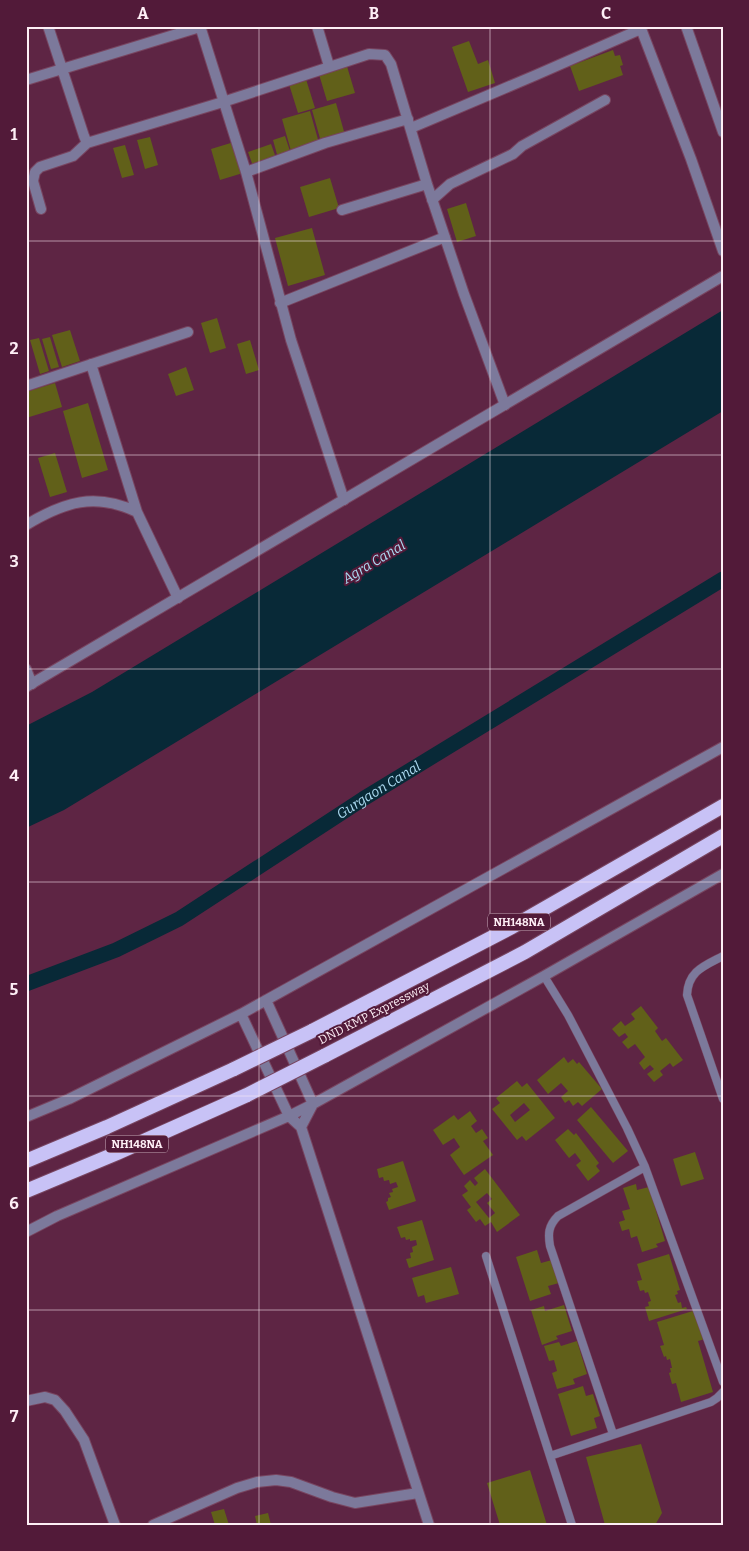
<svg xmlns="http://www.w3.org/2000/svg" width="749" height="1551" font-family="Bitter,serif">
<rect width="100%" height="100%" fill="#5e2544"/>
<path fill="#082937" d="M 723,310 L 723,411 L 64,810 L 26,828 L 26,726 L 92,692 Z"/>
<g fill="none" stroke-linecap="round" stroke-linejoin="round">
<path stroke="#082937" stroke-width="15" id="s1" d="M 26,984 L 116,950 L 179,919 L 363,799 L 723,579"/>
</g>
<path fill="#616019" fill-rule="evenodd" d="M 469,41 L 478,64 L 488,60 L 495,83 L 468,92 L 452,47 Z
M 613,50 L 615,56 L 620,55 L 623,65 L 620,66 L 623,75 L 579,91 L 570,66 Z
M 346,63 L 355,93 L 327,101 L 318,71 Z
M 305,76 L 315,108 L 298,113 L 288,81 Z
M 336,103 L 345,135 L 321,142 L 312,110 Z
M 310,111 L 319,143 L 291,151 L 282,119 Z
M 285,136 L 291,154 L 278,158 L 273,140 Z
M 150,137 L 158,165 L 145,169 L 137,140 Z
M 234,142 L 243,173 L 220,180 L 211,149 Z
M 271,144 L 276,158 L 253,166 L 248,152 Z
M 125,145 L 134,175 L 122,178 L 113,148 Z
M 330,178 L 339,208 L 309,217 L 300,187 Z
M 466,203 L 476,236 L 457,242 L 447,209 Z
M 312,228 L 325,275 L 288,286 L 275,238 Z
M 217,318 L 226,348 L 210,353 L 201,323 Z
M 70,330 L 80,361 L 62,367 L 52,335 Z
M 50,337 L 59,367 L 51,369 L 42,339 Z
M 39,338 L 49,371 L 40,374 L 30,340 Z
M 250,340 L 259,370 L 246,374 L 237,344 Z
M 186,367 L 194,390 L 176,396 L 168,374 Z
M 55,383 L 62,407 L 26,418 L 26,392 Z
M 88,403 L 108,470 L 82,478 L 63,411 Z
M 55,453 L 67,492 L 50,497 L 38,458 Z
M 641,1006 L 658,1028 L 655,1031 L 662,1041 L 666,1038 L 683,1060 L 673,1067 L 670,1063 L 660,1071 L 663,1075 L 654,1082 L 647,1074 L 654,1069 L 650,1065 L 644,1070 L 639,1063 L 645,1057 L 635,1044 L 628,1049 L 622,1042 L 628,1037 L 625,1033 L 619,1037 L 612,1029 L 621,1021 L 625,1026 L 635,1019 L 631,1014 Z
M 564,1057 L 568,1063 L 573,1059 L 577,1064 L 579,1062 L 602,1089 L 582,1106 L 578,1102 L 573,1106 L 569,1100 L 565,1103 L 561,1097 L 568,1091 L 561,1083 L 548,1094 L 537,1080 Z
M 517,1081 L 522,1087 L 527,1083 L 555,1118 L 526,1141 L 522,1136 L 517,1140 L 492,1109 L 500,1103 L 496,1098 ZM 524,1103 L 530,1110 L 515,1122 L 510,1115 Z
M 591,1107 L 628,1151 L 613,1163 L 577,1120 Z
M 470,1111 L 477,1121 L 471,1126 L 476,1133 L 482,1129 L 488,1138 L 483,1141 L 493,1155 L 464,1175 L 450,1155 L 460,1147 L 454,1138 L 443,1145 L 433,1130 L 454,1115 L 458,1120 Z
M 568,1129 L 574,1135 L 576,1133 L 599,1163 L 596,1166 L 600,1171 L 588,1181 L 576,1165 L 581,1161 L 575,1153 L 569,1158 L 555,1140 Z
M 695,1152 L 704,1179 L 681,1186 L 673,1159 Z
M 403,1161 L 416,1201 L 389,1210 L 386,1202 L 388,1201 L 388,1198 L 391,1197 L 389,1193 L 393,1192 L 392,1189 L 398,1187 L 396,1182 L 390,1184 L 389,1180 L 384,1181 L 383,1177 L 379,1178 L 377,1169 Z
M 485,1169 L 520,1215 L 497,1232 L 491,1222 L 485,1226 L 480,1219 L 476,1222 L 467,1210 L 471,1207 L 462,1195 L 468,1191 L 464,1186 L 470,1180 L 475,1186 L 478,1183 L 474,1178 ZM 487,1193 L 492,1199 L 487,1203 L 495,1213 L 489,1218 L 476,1202 Z
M 636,1184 L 637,1190 L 649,1187 L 665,1241 L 656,1244 L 658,1247 L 642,1252 L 637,1236 L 631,1238 L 629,1229 L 622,1231 L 619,1222 L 625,1220 L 622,1211 L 630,1209 L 623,1188 Z
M 422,1220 L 434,1260 L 409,1268 L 406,1259 L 411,1258 L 410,1253 L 413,1252 L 412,1247 L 417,1245 L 416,1240 L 410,1241 L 410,1239 L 406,1240 L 405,1237 L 401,1238 L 397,1227 Z
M 537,1250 L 541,1263 L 552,1260 L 559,1283 L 548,1286 L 551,1294 L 530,1301 L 516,1257 Z
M 669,1254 L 680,1290 L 677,1291 L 678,1294 L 675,1295 L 678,1303 L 681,1302 L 682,1308 L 686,1307 L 687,1309 L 649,1321 L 645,1307 L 649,1306 L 648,1302 L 651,1301 L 648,1292 L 645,1293 L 644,1290 L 640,1291 L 637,1281 L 642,1280 L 637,1264 Z
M 451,1267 L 459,1294 L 426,1303 L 424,1295 L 418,1297 L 412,1278 Z
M 564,1305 L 572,1331 L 556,1336 L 558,1339 L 542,1345 L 531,1310 L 544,1306 L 545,1311 Z
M 696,1310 L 705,1339 L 698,1341 L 713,1392 L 681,1402 L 676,1383 L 672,1384 L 669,1373 L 671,1372 L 670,1368 L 672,1368 L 670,1359 L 667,1360 L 666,1356 L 664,1357 L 660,1346 L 664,1345 L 657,1322 Z
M 577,1341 L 587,1374 L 573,1379 L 575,1384 L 557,1389 L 552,1373 L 557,1371 L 554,1360 L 549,1361 L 544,1346 L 559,1342 L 561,1346 Z
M 583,1386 L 586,1396 L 593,1394 L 600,1416 L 594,1418 L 597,1428 L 571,1436 L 558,1394 Z
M 641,1444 L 662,1513 L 655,1525 L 605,1525 L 586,1457 Z
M 530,1470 L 547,1525 L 500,1525 L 487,1483 Z
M 224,1509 L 229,1525 L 215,1525 L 211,1512 Z
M 268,1513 L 271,1525 L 257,1525 L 255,1516 Z"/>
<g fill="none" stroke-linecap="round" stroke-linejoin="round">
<g stroke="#784560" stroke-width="9">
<path id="service" d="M 723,956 C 704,966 688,971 687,995 L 723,1099
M 544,976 L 568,1015 L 627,1128 L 645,1167 L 723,1382
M 486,1256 L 572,1525
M 613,1434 L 550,1246 C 548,1234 548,1226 558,1216 L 645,1167
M 550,1456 L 711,1402 L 717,1398 L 723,1392"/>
</g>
<g stroke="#784560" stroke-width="12">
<path id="minor" d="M 48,26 L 84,136 L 87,143 L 223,102 L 369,54 L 385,55 L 391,64 L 427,184 L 464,294 L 505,405
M 200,26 L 246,172 L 291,340 L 344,500
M 317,26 L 329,66
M 640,26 L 691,159 L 723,251
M 686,26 L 723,132
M 26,80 L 200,27
M 411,128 L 536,75 L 641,29
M 246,172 L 325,143 L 408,119
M 432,200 L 450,184 L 513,154 L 522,146 L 605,100
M 41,209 L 33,181 L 35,172 L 40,167 L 73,156 L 87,143
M 342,210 L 427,184
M 280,303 L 445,237
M 91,364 L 137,512
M 26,386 L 188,332
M 26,525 C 64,502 95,492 137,512 L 178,598
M 26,669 L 32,684
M 26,1401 L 45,1397 L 55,1400 L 65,1411 L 84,1440 L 115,1525
M 153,1525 L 237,1488 L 257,1482 L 276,1480 L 291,1482 L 332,1497 L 355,1503 L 418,1493"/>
</g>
<g stroke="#784560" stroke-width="12">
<path id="tertiary" d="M 26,687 L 723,276
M 266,1000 L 313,1104 L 301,1127
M 241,1014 L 289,1116 L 301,1127 L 429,1525
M 26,1117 L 69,1099 L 241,1014 L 723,747
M 26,1232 L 57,1216 L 289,1116 L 313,1104 L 544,976 L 723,874"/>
</g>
<g stroke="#784560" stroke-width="16">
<path id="trunk" d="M 312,1031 L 512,927 L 723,806
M 324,1056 L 525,952 L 723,836
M 26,1161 L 107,1127 L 234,1069
M 26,1191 L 117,1153 L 247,1095"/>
</g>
<use href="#service" stroke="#7c799b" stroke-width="8"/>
<use href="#minor" stroke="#7c799b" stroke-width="10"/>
<use href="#tertiary" stroke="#7c799b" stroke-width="10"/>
<use href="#trunk" stroke="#c8c2f6" stroke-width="14"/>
<g stroke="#784560" stroke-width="16" stroke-linecap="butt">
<path id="trunk-bridge" d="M 234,1069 L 312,1031
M 247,1095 L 324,1056"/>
</g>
<use href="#trunk-bridge" stroke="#c8c2f6" stroke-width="14"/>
</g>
<path fill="none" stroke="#feeff6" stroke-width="1" stroke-opacity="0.55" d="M 259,26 L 259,1525M 490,26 L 490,1525M 26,241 L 723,241M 26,455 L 723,455M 26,669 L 723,669M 26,882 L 723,882M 26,1096 L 723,1096M 26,1310 L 723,1310"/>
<g text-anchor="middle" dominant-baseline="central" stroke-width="4" stroke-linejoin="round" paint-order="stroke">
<g fill="#521a39" stroke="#caafbd" stroke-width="1">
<rect x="488" y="913.5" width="62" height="17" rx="4"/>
<rect x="106" y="1135.5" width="62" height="17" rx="4"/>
</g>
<g font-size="11" font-weight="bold" fill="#feeff6">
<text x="519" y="922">NH148NA</text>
<text x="137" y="1144">NH148NA</text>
</g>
<g font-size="12" fill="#feeff6" stroke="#521a39">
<text transform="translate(374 1013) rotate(-27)">DND KMP Expressway</text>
</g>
<g font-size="14" font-style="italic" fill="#acdaf1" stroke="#521a39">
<text transform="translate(374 562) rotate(-31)">Agra Canal</text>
<text stroke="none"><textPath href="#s1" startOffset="404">Gurgaon Canal</textPath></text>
</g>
</g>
<rect width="749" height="1551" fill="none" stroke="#521a39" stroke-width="55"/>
<rect x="28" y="28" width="694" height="1496" fill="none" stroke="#feeff6" stroke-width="2"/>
<g font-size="16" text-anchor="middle" font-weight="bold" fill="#feeff6">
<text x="143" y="19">A</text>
<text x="374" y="19">B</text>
<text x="606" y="19">C</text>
<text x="14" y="140">1</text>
<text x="14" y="354">2</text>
<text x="14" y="567">3</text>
<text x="14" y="781">4</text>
<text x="14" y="995">5</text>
<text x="14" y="1209">6</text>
<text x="14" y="1422">7</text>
</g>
</svg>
